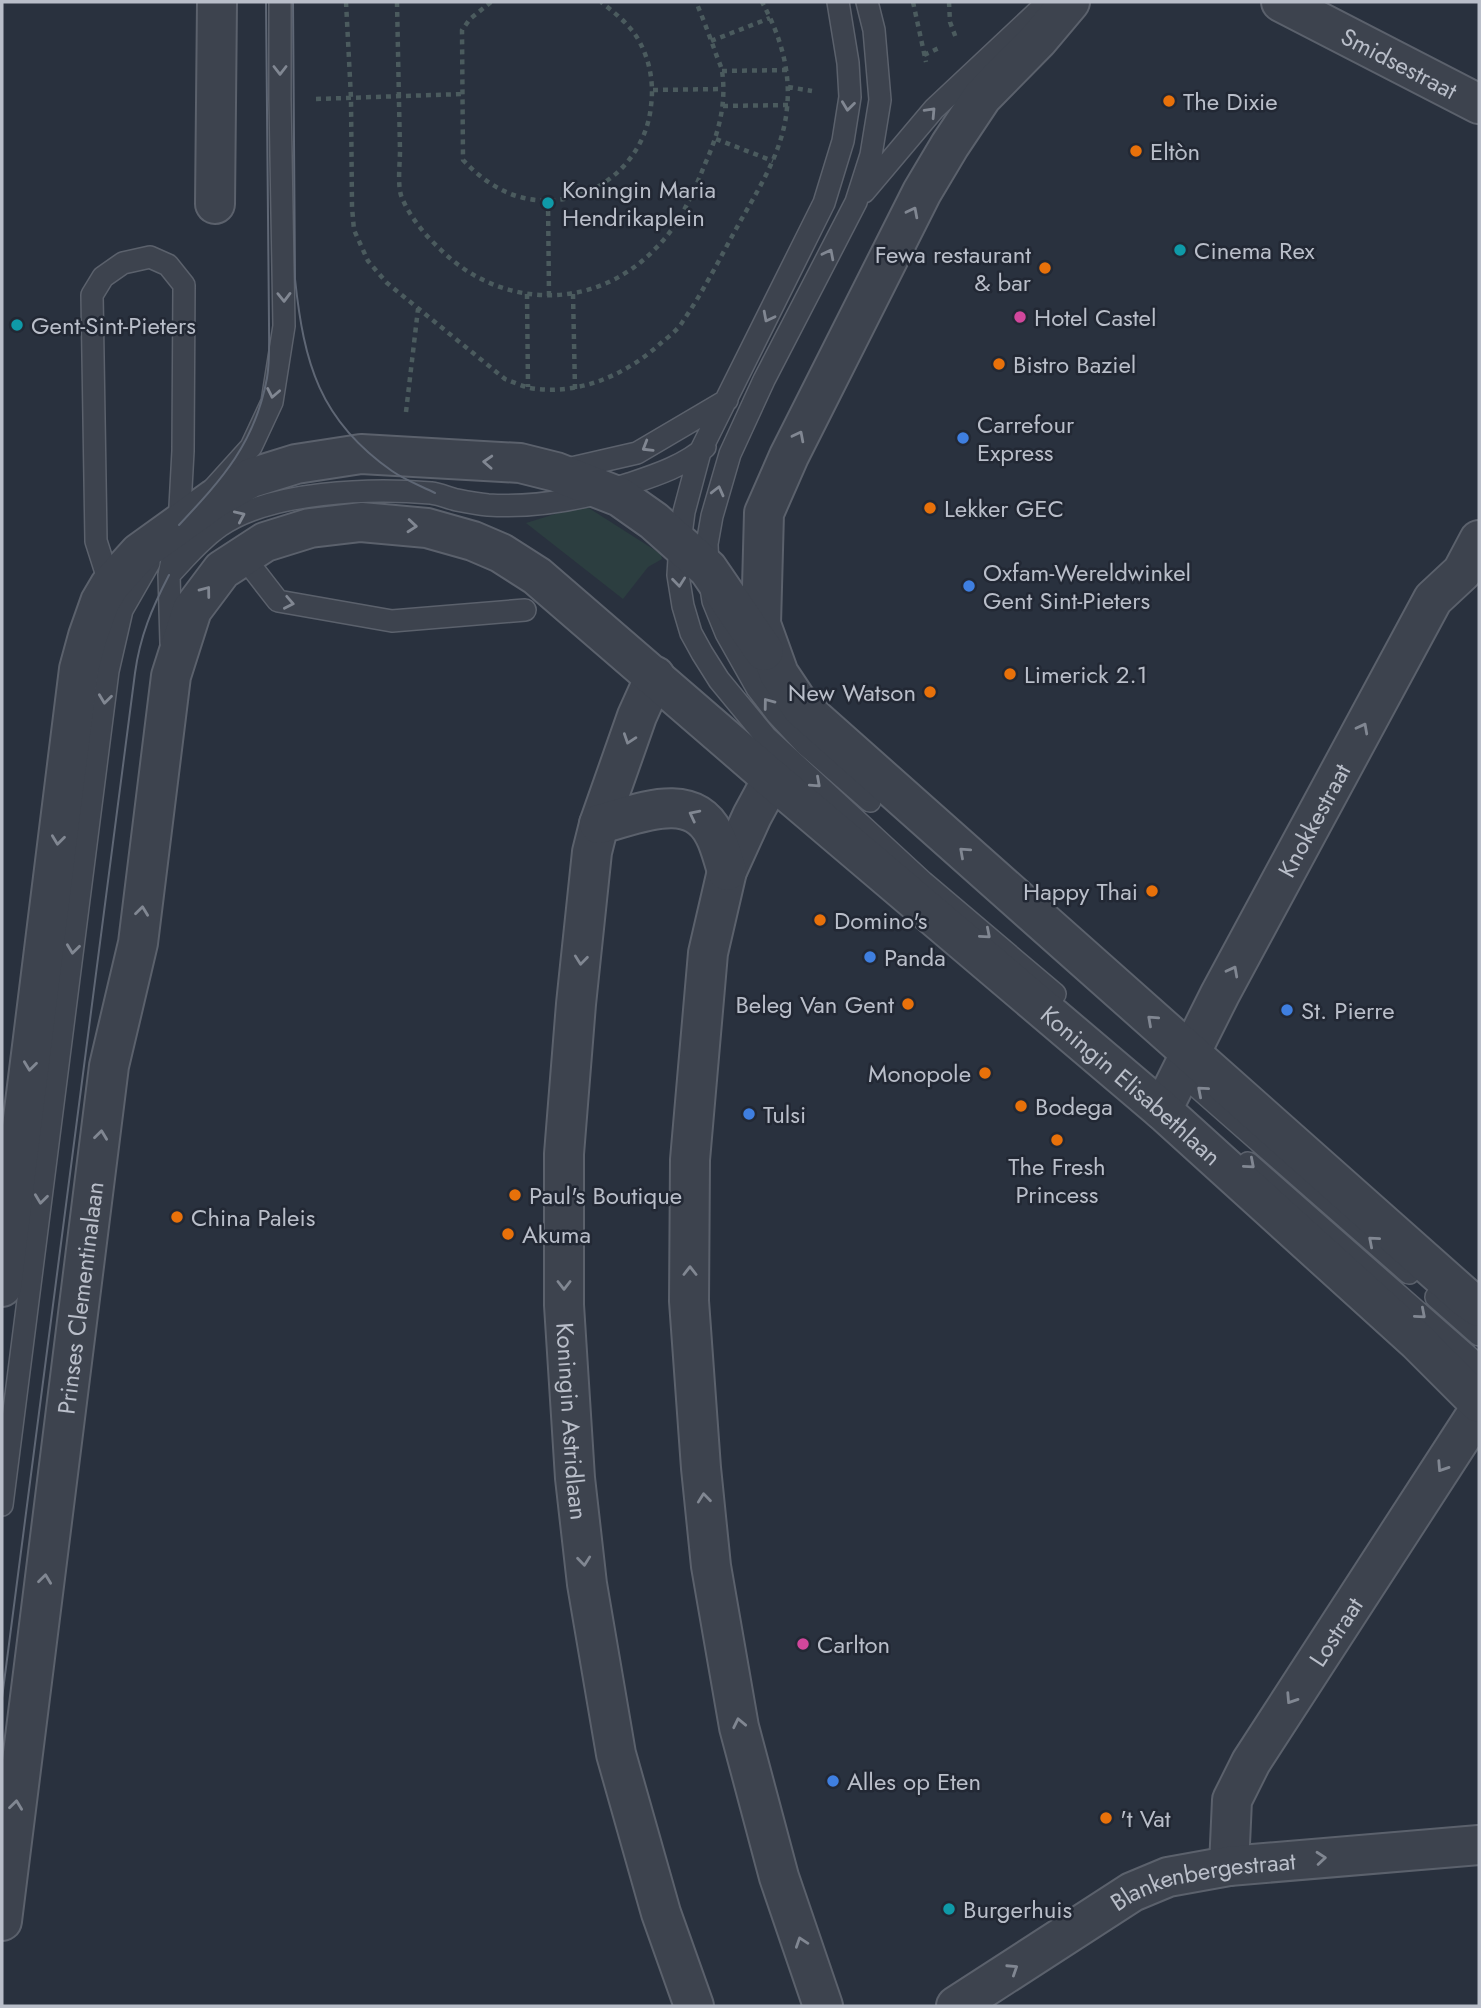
<svg xmlns="http://www.w3.org/2000/svg" width="1481" height="2008" font-family="Jost,sans-serif">
<rect width="100%" height="100%" fill="#29313e"/>
<path fill="#2c3e40" d="M 584,505 L 661,554 L 662,559 L 648,567 L 623,599 L 526,523 Z"/>
<g fill="none" stroke-linecap="round" stroke-linejoin="round">
<g stroke="#5b616c" stroke-width="24">
<path id="service" d="M 838,2 L 848,63 L 850,97 L 843,141 L 824,203 L 700,452 L 684,512 L 680,542 L 678,575 L 683,606 L 691,633 L 702,653 L 719,680 L 766,737 L 923,882 L 1055,994
M 867,2 L 874,30 L 880,100 L 871,155 L 856,202 L 764,380 L 730,454 L 712,516 L 707,544 L 708,569 L 713,601 L 726,633 L 757,688 L 777,714 L 805,744 L 870,801
M 864,192 L 934,109 L 1048,2
M 563,470 L 637,453 L 727,400
M 213,489 L 251,447 L 272,402 L 284,326 L 280,99 L 280,2
M 243,556 L 278,601 L 392,621 L 525,610
M 170,574 C 186,557 200,540 220,526 C 271,491 371,488 431,493 C 440,494 448,498 457,500 C 467,502 478,504 488,505 C 536,508 584,499 629,484 C 653,476 687,465 705,447
M 110,585 L 96,541 L 92,295 L 103,277 L 123,263 L 150,257 L 168,265 L 184,285 L 183,451 L 179,525 L 169,575 L 171,643
M 1180,1072 L 1409,1273
M 1248,1163 L 1479,1366
M 1436,1297 L 1479,1335
M 2,1505 L 108,671 L 122,610 L 149,563"/>
</g>
<g stroke="#5b616c" stroke-width="42">
<g id="minor">
<path id="s1" d="M 1281,2 L 1479,104"/>
<path d="M 215,204 L 217,2"/>
<path id="s2" d="M 655,676 L 637,716 L 599,824 L 592,852 L 576,1004 L 564,1154 L 564,1305 L 575,1478 L 587,1584 L 616,1754 L 661,1913 L 694,2006"/>
<path d="M 772,779 L 752,816 L 727,871 L 708,953 L 690,1160 L 689,1301 L 701,1468 L 711,1566 L 739,1727 L 779,1877 L 823,2006"/>
<path d="M 599,824 C 637,815 691,789 714,834 C 720,845 723,859 727,871"/>
<path id="s3" d="M 1162,1110 L 1220,994 L 1433,599 L 1462,572 L 1479,540"/>
<path id="s4" d="M 1229,1866 L 1232,1800 L 1251,1762 L 1479,1410"/>
<path id="s5" d="M 956,2006 L 1132,1892 L 1168,1877 L 1229,1866 L 1479,1845"/>
</g>
</g>
<g stroke="#5b616c" stroke-width="42">
<g id="tertiary">
<path d="M 1070,2 L 1038,40 L 982,97 L 950,145 L 922,192 L 789,456 L 764,513 L 761,624 L 779,674 L 801,707 L 1465,1297 L 1479,1307"/>
<path d="M 2,1287 L 79,669 L 88,636 L 100,602 L 110,585 L 139,553 L 214,499 L 251,478 L 296,464 L 361,454 L 520,463 L 556,472 L 620,497 L 654,521 L 708,569 L 764,651"/>
<path id="s6" d="M 2,1921 L 109,1066 L 138,943 L 171,676 L 192,610 L 222,570 L 265,542 L 310,528 L 361,522 L 427,528 L 473,541 L 501,553 L 537,576 L 772,779 L 1162,1110 L 1418,1342 L 1479,1403"/>
</g>
</g>
<path stroke="#4b5b5e" stroke-width="4.5" stroke-dasharray="5 5" stroke-linecap="butt" d="M 346,2 L 351,98 L 352,207 L 354,230 L 368,261 L 387,283 L 505,379 C 513,382 522,386 530,388 C 578,396 626,375 661,343 C 668,337 678,330 683,321 C 703,292 719,260 736,229 C 757,191 783,153 787,108 C 791,70 780,35 762,2
M 397,2 C 398,51 399,101 400,151 C 400,163 397,187 402,198 C 410,217 425,235 440,249 C 500,309 593,312 654,250 C 679,226 692,196 705,164 C 718,135 727,104 722,71 C 721,65 717,58 715,51 C 709,35 703,18 696,2
M 491,2 L 470,19 L 462,30 L 463,160 C 479,177 498,191 520,197 C 582,214 645,168 651,106 C 654,83 650,60 638,39 C 629,24 615,13 601,2
M 913,2 L 926,62
M 949,2 L 950,22 L 956,38
M 711,41 L 770,18
M 924,55 L 939,48
M 722,71 L 787,70
M 788,87 L 812,91
M 653,90 L 722,89
M 316,99 L 462,94
M 723,106 L 788,105
M 716,139 L 773,161
M 548,201 L 549,296
M 527,294 L 528,387
M 573,294 L 575,389
M 406,412 L 418,309"/>
<use href="#service" stroke="#3d434e" stroke-width="21"/>
<use href="#minor" stroke="#3d434e" stroke-width="38"/>
<use href="#tertiary" stroke="#3d434e" stroke-width="38"/>
<path stroke="#5f6775" stroke-width="2" d="M 293,2 L 295,279 C 304,363 319,420 392,471 C 405,480 421,486 435,493
M 179,525 C 223,478 255,443 267,378 C 270,361 269,341 269,323 L 266,2
M 2,1698 L 135,673 C 140,636 152,608 169,575"/>
</g>
<defs><path id="oneway-chevron" d="M-2-3.5L2.5 0L-2 3.5" fill="none" stroke-width="1.6" stroke-linecap="round" stroke-linejoin="round" transform="scale(1.75)"/></defs>
<g stroke="#818792">
<use href="#oneway-chevron" transform="translate(280 70) rotate(90)"/>
<use href="#oneway-chevron" transform="translate(848 106) rotate(97)"/>
<use href="#oneway-chevron" transform="translate(931 112) rotate(-47)"/>
<use href="#oneway-chevron" transform="translate(913 212) rotate(-63)"/>
<use href="#oneway-chevron" transform="translate(829 254) rotate(-63)"/>
<use href="#oneway-chevron" transform="translate(284 297) rotate(89)"/>
<use href="#oneway-chevron" transform="translate(768 317) rotate(117)"/>
<use href="#oneway-chevron" transform="translate(273 393) rotate(101)"/>
<use href="#oneway-chevron" transform="translate(799 436) rotate(-63)"/>
<use href="#oneway-chevron" transform="translate(647 447) rotate(149)"/>
<use href="#oneway-chevron" transform="translate(488 462) rotate(-177)"/>
<use href="#oneway-chevron" transform="translate(718 491) rotate(-76)"/>
<use href="#oneway-chevron" transform="translate(240 516) rotate(-24)"/>
<use href="#oneway-chevron" transform="translate(412 526) rotate(5)"/>
<use href="#oneway-chevron" transform="translate(679 582) rotate(84)"/>
<use href="#oneway-chevron" transform="translate(206 591) rotate(-53)"/>
<use href="#oneway-chevron" transform="translate(289 603) rotate(11)"/>
<use href="#oneway-chevron" transform="translate(105 699) rotate(97)"/>
<use href="#oneway-chevron" transform="translate(768 703) rotate(-127)"/>
<use href="#oneway-chevron" transform="translate(1363 728) rotate(-62)"/>
<use href="#oneway-chevron" transform="translate(629 739) rotate(109)"/>
<use href="#oneway-chevron" transform="translate(816 783) rotate(42)"/>
<use href="#oneway-chevron" transform="translate(694 815) rotate(-153)"/>
<use href="#oneway-chevron" transform="translate(58 840) rotate(97)"/>
<use href="#oneway-chevron" transform="translate(964 852) rotate(-138)"/>
<use href="#oneway-chevron" transform="translate(142 911) rotate(-83)"/>
<use href="#oneway-chevron" transform="translate(986 934) rotate(41)"/>
<use href="#oneway-chevron" transform="translate(73 949) rotate(97)"/>
<use href="#oneway-chevron" transform="translate(581 960) rotate(96)"/>
<use href="#oneway-chevron" transform="translate(1233 971) rotate(-62)"/>
<use href="#oneway-chevron" transform="translate(1152 1020) rotate(-138)"/>
<use href="#oneway-chevron" transform="translate(30 1066) rotate(97)"/>
<use href="#oneway-chevron" transform="translate(1202 1091) rotate(-139)"/>
<use href="#oneway-chevron" transform="translate(101 1135) rotate(-83)"/>
<use href="#oneway-chevron" transform="translate(1250 1164) rotate(41)"/>
<use href="#oneway-chevron" transform="translate(41 1199) rotate(97)"/>
<use href="#oneway-chevron" transform="translate(1373 1241) rotate(-139)"/>
<use href="#oneway-chevron" transform="translate(690 1271) rotate(-90)"/>
<use href="#oneway-chevron" transform="translate(564 1285) rotate(90)"/>
<use href="#oneway-chevron" transform="translate(1421 1314) rotate(41)"/>
<use href="#oneway-chevron" transform="translate(1442 1467) rotate(123)"/>
<use href="#oneway-chevron" transform="translate(704 1498) rotate(-96)"/>
<use href="#oneway-chevron" transform="translate(584 1561) rotate(84)"/>
<use href="#oneway-chevron" transform="translate(45 1579) rotate(-83)"/>
<use href="#oneway-chevron" transform="translate(1291 1699) rotate(123)"/>
<use href="#oneway-chevron" transform="translate(739 1723) rotate(-102)"/>
<use href="#oneway-chevron" transform="translate(16 1805) rotate(-83)"/>
<use href="#oneway-chevron" transform="translate(1321 1858) rotate(-5)"/>
<use href="#oneway-chevron" transform="translate(801 1942) rotate(-109)"/>
<use href="#oneway-chevron" transform="translate(1013 1969) rotate(-33)"/>
</g>
<g fill="#e8710a" stroke="#222834" stroke-width="2.5">
<circle cx="1169" cy="101" r="7"/>
<circle cx="1136" cy="151" r="7"/>
<circle cx="1045" cy="268" r="7"/>
<circle cx="999" cy="364" r="7"/>
<circle cx="930" cy="508" r="7"/>
<circle cx="1010" cy="674" r="7"/>
<circle cx="930" cy="692" r="7"/>
<circle cx="1152" cy="891" r="7"/>
<circle cx="820" cy="920" r="7"/>
<circle cx="908" cy="1004" r="7"/>
<circle cx="985" cy="1073" r="7"/>
<circle cx="1021" cy="1106" r="7"/>
<circle cx="1057" cy="1140" r="7"/>
<circle cx="515" cy="1195" r="7"/>
<circle cx="177" cy="1217" r="7"/>
<circle cx="508" cy="1234" r="7"/>
<circle cx="1106" cy="1818" r="7"/>
</g>
<g fill="#0f9aa8" stroke="#222834" stroke-width="2.5">
<circle cx="548" cy="203" r="7"/>
<circle cx="1180" cy="250" r="7"/>
<circle cx="17" cy="325" r="7"/>
<circle cx="949" cy="1909" r="7"/>
</g>
<g fill="#d1479c" stroke="#222834" stroke-width="2.5">
<circle cx="1020" cy="317" r="7"/>
<circle cx="803" cy="1644" r="7"/>
</g>
<g fill="#3f7fe0" stroke="#222834" stroke-width="2.5">
<circle cx="963" cy="438" r="7"/>
<circle cx="969" cy="586" r="7"/>
<circle cx="870" cy="957" r="7"/>
<circle cx="1287" cy="1010" r="7"/>
<circle cx="749" cy="1114" r="7"/>
<circle cx="833" cy="1781" r="7"/>
</g>
<g text-anchor="middle" dominant-baseline="central" stroke-width="5" stroke-linejoin="round" paint-order="stroke">
<g font-size="24" fill="#b9bec9" stroke="#222834">
<text stroke="none"><textPath href="#s1" startOffset="133">Smidsestraat</textPath></text>
<text stroke="none"><textPath href="#s3" startOffset="327">Knokkestraat</textPath></text>
<text stroke="none"><textPath href="#s6" startOffset="2496">Koningin Elisabethlaan</textPath></text>
<text stroke="none"><textPath href="#s6" startOffset="628">Prinses Clementinalaan</textPath></text>
<text stroke="none"><textPath href="#s2" startOffset="758">Koningin Astridlaan</textPath></text>
<text stroke="none"><textPath href="#s4" startOffset="264">Lostraat</textPath></text>
<text stroke="none"><textPath href="#s5" startOffset="282">Blankenbergestraat</textPath></text>
</g>
<g font-size="24" fill="#b9bec9" stroke="#222834" text-anchor="start">
<text x="1183" y="101">The Dixie</text>
<text x="1150" y="151">Eltòn</text>
<text x="562" y="189">Koningin Maria<tspan x="562" dy="28">Hendrikaplein</tspan></text>
<text x="1194" y="250">Cinema Rex</text>
<text x="1031" y="254" text-anchor="end">Fewa restaurant<tspan x="1031" dy="28">&amp; bar</tspan></text>
<text x="1034" y="317">Hotel Castel</text>
<text x="31" y="325">Gent-Sint-Pieters</text>
<text x="1013" y="364">Bistro Baziel</text>
<text x="977" y="424">Carrefour<tspan x="977" dy="28">Express</tspan></text>
<text x="944" y="508">Lekker GEC</text>
<text x="983" y="572">Oxfam-Wereldwinkel<tspan x="983" dy="28">Gent Sint-Pieters</tspan></text>
<text x="1024" y="674">Limerick 2.1</text>
<text x="916" y="692" text-anchor="end">New Watson</text>
<text x="1138" y="891" text-anchor="end">Happy Thai</text>
<text x="834" y="920">Domino's</text>
<text x="884" y="957">Panda</text>
<text x="894" y="1004" text-anchor="end">Beleg Van Gent</text>
<text x="1301" y="1010">St. Pierre</text>
<text x="971" y="1073" text-anchor="end">Monopole</text>
<text x="1035" y="1106">Bodega</text>
<text x="763" y="1114">Tulsi</text>
<text x="1057" y="1166" text-anchor="middle">The Fresh<tspan x="1057" dy="28">Princess</tspan></text>
<text x="529" y="1195">Paul's Boutique</text>
<text x="191" y="1217">China Paleis</text>
<text x="522" y="1234">Akuma</text>
<text x="817" y="1644">Carlton</text>
<text x="847" y="1781">Alles op Eten</text>
<text x="1120" y="1818">'t Vat</text>
<text x="963" y="1909">Burgerhuis</text>
</g>
</g>
<rect width="1481" height="2008" fill="none" stroke="#b9bec9" stroke-width="7"/>
</svg>
